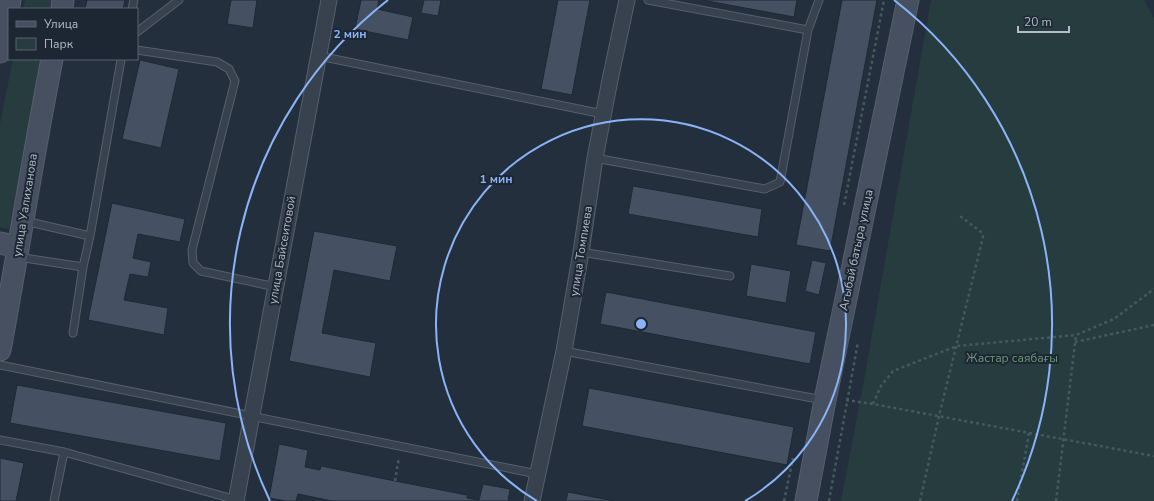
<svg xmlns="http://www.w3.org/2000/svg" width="1154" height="501" font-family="'Nunito Sans',sans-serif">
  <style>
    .green { fill: #263c3f }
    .building { fill: #455162; stroke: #1f2835 }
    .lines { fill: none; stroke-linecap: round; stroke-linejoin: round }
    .lane-casing { stroke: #565f6c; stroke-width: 9 }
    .street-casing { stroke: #565f6c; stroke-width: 17 }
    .secondary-casing { stroke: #565f6c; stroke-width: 23 }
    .path { stroke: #44595c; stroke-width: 2.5; stroke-dasharray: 3 3; stroke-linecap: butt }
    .lane { stroke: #38414e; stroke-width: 7 }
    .street { stroke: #38414e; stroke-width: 15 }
    .secondary { stroke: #465061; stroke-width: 21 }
    .ring { fill: none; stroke: #8ab4f8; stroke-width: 2 }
    .labels { text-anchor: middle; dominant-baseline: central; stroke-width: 4; stroke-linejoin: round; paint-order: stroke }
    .street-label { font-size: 12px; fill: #b4bcc9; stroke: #1d2633 }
    .park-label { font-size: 12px; fill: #6b9a76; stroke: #1d2633 }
    .centre { fill: #8ab4f8; stroke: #1d2633; stroke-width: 2 }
    .ring-label { font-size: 12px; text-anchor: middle; font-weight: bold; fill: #8ab4f8; stroke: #1d2633; stroke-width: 4; stroke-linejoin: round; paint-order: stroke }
  </style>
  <rect width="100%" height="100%" fill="#242f3e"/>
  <path class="green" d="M25,0H55L54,9H23Z
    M931,0H1144L1154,18V501H841L863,386Z
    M13,59H43L9,229L0,227V124Z"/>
  <path class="building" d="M87,0H125L123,9H85Z
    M231,0H257L253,28L227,24Z
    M361,0H379L377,9L413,17L408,40L355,29Z
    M424,0H441L438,16L421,13Z
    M558,0H590L572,95L541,89Z
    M702,0H797L794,17Z
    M842,0H877L830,251L796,245Z
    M140,60L179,69L161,148L122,139Z
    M633,186L762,209L758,237L628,214Z
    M112,203L185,219L180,242L138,234L133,258L151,262L148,277L130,274L124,300L168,308L164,335L88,320Z
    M314,231L397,246L390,281L334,270L322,333L376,343L370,377L289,361Z
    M812,260L826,263L819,295L805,291Z
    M751,264L791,271L786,303L746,296Z
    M606,292L816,332L810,364L600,324Z
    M17,385L226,423L220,461L10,423Z
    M589,388L794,427L787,465L582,426Z
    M279,444L308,450L305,467L320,470L321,466L395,481L467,495V498L479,500L483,484L510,489L508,501H332L298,494L296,501H286L269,498Z
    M0,458L24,463L16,501H0Z
    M568,492L614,501H566Z"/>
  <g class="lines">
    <g class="lane-casing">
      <path id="lane" d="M648,0L808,30
        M132,9L134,0
        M137,32L179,0
        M137,50L217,62L229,69L235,81L192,250L193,263L201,271L276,287
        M319,56L603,114
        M595,158L765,189L780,182L808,30L819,0
        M25,221L90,236
        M581,252L730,276
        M18,257L83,267
        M73,333L83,267L90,236L121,60
        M564,351L823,400
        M0,365L537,474
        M0,440L64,452
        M54,501L64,452L237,500"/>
    </g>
    <g class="street-casing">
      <path id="street" d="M236,501L329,0
        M532,501L564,351L581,252L595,158L610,80L627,0"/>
    </g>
    <g class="secondary-casing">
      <path id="secondary" d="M62,9L63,0
        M0,52L10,0
        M0,243L18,247
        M0,350C18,253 33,156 52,59
        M806,501L825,400L908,0"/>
    </g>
    <path class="path" d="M844,205L884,0
      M1075,342L1154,325
      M846,400L873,404L1154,456
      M873,404L881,386L893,371L957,346L1076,335L1114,319L1154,289
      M395,481L399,457
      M784,501L793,458
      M829,501L858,342
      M920,501L939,416L983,237L981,232L960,216
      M1017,501L1029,433
      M1056,501L1076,335"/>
    <use href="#lane" class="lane"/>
    <use href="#street" class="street"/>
    <use href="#secondary" class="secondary"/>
  </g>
  <g class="ring">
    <path d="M537 501A205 205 0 1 1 745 501"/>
    <path d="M270 501A411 411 0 0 1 388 0M894 0A411 411 0 0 1 1012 501"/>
  </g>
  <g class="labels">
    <g class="street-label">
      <text transform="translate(25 205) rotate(-81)">улица Уалиханова</text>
      <text transform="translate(282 250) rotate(-80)">улица Байсеитовой</text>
      <text transform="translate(856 250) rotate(-78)">Агыбай батыра улица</text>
      <text transform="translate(581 251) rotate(-81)">улица Томпиева</text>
    </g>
    <g class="park-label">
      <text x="1012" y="358">Жастар саябағы</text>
    </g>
  </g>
  <circle cx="641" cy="324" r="6" class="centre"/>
  <g class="ring-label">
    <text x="350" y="38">2 мин</text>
    <text x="496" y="183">1 мин</text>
  </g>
  <rect x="8" y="8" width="130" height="52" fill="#1d2633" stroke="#59626f"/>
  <rect x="16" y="21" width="20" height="6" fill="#465061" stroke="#59626f"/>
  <text x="44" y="28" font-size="12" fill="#b4bcc9">Улица</text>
  <rect x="16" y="38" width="20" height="12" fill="#263c3f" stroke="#59626f"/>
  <text x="44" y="48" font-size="12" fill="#b4bcc9">Парк</text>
  <path d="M1018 26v6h51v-6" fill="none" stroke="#b4bcc9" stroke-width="2"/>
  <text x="1024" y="26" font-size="12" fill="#b4bcc9" stroke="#1d2633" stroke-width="3" paint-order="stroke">20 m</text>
</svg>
